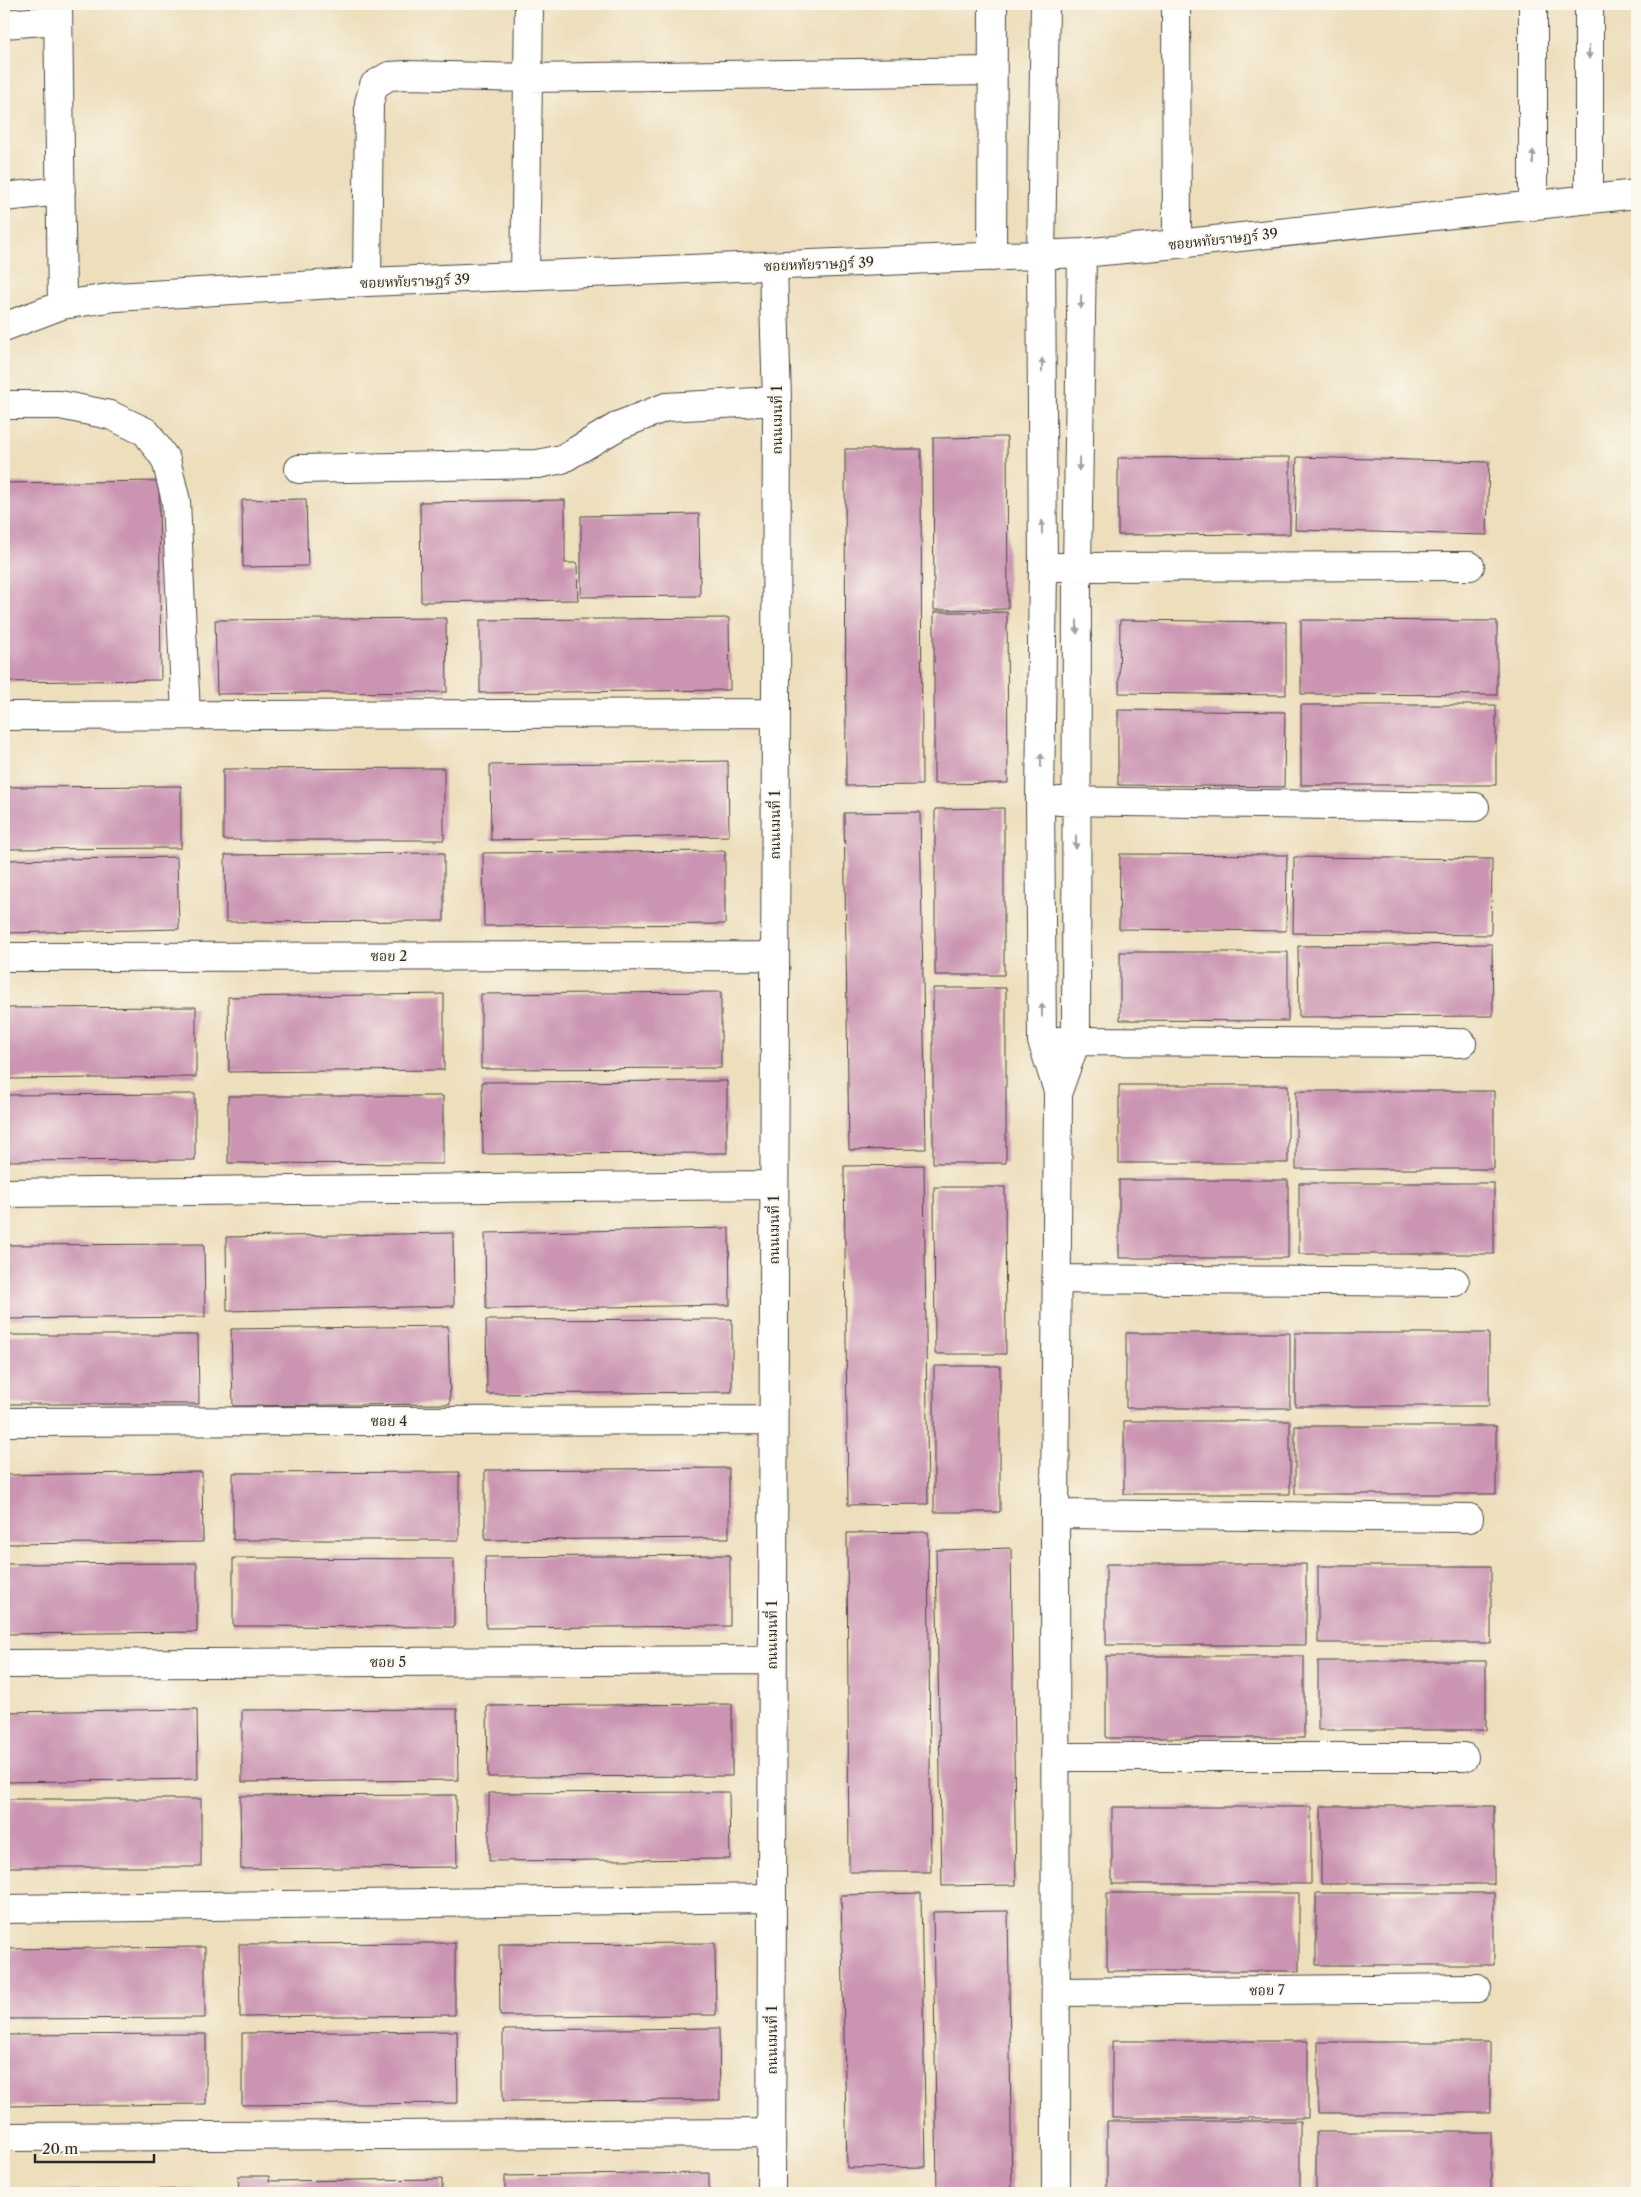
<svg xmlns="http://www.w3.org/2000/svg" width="1641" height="2197" font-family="'Libre Caslon Text','Noto Serif Thai',serif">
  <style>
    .building { fill: #cb94b2 }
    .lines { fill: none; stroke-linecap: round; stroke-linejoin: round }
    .minor-casing { stroke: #484641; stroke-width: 30 }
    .minor { stroke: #fff; stroke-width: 28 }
    .oneway { fill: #a0a0a0 }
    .labels { text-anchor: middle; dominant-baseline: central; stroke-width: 4; stroke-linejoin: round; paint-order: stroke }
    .street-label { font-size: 14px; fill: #2b2b2b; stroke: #fbf7ec }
  </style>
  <rect width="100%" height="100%" fill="#fbf7ec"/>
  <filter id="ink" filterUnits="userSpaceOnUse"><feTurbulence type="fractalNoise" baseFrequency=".02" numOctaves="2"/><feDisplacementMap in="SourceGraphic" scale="10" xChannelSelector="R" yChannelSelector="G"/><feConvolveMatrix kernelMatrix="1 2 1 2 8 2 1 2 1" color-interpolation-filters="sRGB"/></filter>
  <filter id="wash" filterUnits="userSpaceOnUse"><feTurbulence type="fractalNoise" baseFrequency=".0096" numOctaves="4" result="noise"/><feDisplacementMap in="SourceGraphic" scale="20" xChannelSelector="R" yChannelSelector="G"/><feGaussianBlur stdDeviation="1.12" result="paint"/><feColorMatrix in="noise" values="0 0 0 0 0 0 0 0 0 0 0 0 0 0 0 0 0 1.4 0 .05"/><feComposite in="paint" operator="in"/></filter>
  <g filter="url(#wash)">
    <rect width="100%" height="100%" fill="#eddebc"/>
    <g id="blocks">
      <path class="building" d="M1007,437L1008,609L934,610L933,438Z
        M845,449H921L922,785L846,786Z
        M1290,457V534L1118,535V458Z
        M1297,457L1489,462L1487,535L1295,530Z
        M159,481L161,680L4,682V483Z
        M306,499L308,566L243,567L242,500Z
        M565,500V563H577L578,600L421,602L420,502Z
        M699,514L700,596L581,597V516Z
        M934,612H1007L1008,783L934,784Z
        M446,618L447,692L217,694L215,620Z
        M729,618L730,690L480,693V620Z
        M1120,620L1286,622V695L1119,693Z
        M1301,620L1497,621V695L1301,694Z
        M1301,705H1496V785H1301Z
        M1118,710L1285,712L1284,787L1118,785Z
        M728,761L729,836L491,840L490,765Z
        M444,768V840H223V769Z
        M181,786V848L4,849V787Z
        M1004,808V975H935V809Z
        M920,812L926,1149L849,1150L844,813Z
        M725,851V924L484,926L483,853Z
        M444,853V921L226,922L225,855Z
        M1120,854L1287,855L1286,931L1119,929Z
        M177,857L179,929L4,933V860Z
        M1294,857L1492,859L1491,935L1293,933Z
        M1492,944L1493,1016L1299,1017L1298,946Z
        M1120,952H1288V1021L1120,1020Z
        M933,988H1006V1163H933Z
        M721,992V1068L481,1069V994Z
        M444,994V1070L229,1072L228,997Z
        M196,1007V1077L4,1079V1008Z
        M727,1081V1153L483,1154L482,1082Z
        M1119,1085H1288V1163H1119Z
        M1296,1091H1494V1169H1296Z
        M195,1094V1160L4,1161V1095Z
        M228,1096H443V1164L228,1163Z
        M924,1165L928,1504L848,1505L844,1166Z
        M1119,1180H1288V1258H1119Z
        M1299,1183H1494V1254H1299Z
        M934,1187H1005L1006,1354H935Z
        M729,1228L730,1305L486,1309L485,1233Z
        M453,1233L454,1306L227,1311L226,1237Z
        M204,1244L205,1317L4,1319V1245Z
        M732,1319V1392L487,1394L486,1320Z
        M448,1326L450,1404L233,1406L231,1329Z
        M1126,1333H1290V1408H1126Z
        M1295,1333H1489V1406H1295Z
        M4,1335H198L199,1404H4Z
        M934,1366H1000V1512H934Z
        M1124,1421H1290V1494H1124Z
        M1295,1426H1496V1494H1295Z
        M729,1468V1538L485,1540V1470Z
        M202,1472L203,1542L4,1544V1475Z
        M459,1472V1540H233V1473Z
        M928,1532L931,1872H849L847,1533Z
        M1011,1548L1016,1885L942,1886L936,1550Z
        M730,1555V1626L486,1628L485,1557Z
        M233,1558L454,1559V1627L233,1626Z
        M197,1563V1632L4,1634V1564Z
        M1106,1564H1306V1645H1106Z
        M1318,1566H1491V1643H1318Z
        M1106,1656H1304V1738H1106Z
        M1318,1661H1486V1730H1318Z
        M732,1704V1776L488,1777L487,1706Z
        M197,1709L198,1779L4,1782V1712Z
        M457,1709L458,1780L242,1782V1710Z
        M729,1792L730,1859L489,1861V1793Z
        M456,1795L457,1867L241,1869L240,1796Z
        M4,1799H201V1867H4Z
        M1321,1806H1494V1884H1321Z
        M1112,1807H1311V1884H1112Z
        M921,1893L926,2167L847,2168L841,1895Z
        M1107,1893H1299V1971H1107Z
        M1316,1893H1494V1965H1316Z
        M1008,1911L1012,2193H937L933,1912Z
        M455,1943V2015L240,2017L239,1944Z
        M715,1943L716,2015L500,2016L499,1944Z
        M205,1947V2018L4,2019V1949Z
        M719,2028L720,2100L503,2101V2030Z
        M457,2031L458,2103L242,2105V2033Z
        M206,2034V2104L4,2106V2035Z
        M1112,2041H1308V2118H1112Z
        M1318,2042H1490V2113H1318Z
        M1107,2121H1300V2193H1107Z
        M1316,2132H1491V2193H1316Z
        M709,2173V2193H505V2176Z
        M238,2176H269V2181L442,2179V2193H239Z
        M213,2189L214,2193H4V2191Z"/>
    </g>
  </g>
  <g filter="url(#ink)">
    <use href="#blocks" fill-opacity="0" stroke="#484641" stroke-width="1"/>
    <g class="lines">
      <g class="minor-casing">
        <path id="minor" d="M58,4L62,305
          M1045,4L1041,255L1043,567L1040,800L1042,1041L1058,1091L1055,1514L1056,2193
          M1176,4L1177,244
          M4,24L57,20
          M4,197L61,191
          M1589,199V4
          M1533,206V4
          M992,257L993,4
          M525,276L528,78L991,71
          M367,282L369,103L374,85L389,76L407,75L528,78L529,4
          M4,327L62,305L116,297L367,282L1082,253L1177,244L1637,194
          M4,405H60L110,415L146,432L166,460L176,501L186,715
          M299,469L538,464L562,459L620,425L666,407L777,401
          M1059,567L1470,566
          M4,716L776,713
          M1059,801L1475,807
          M4,957L775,956
          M1059,1041L1462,1043
          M1058,1091L1076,1041L1077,567L1082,253
          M4,1193L774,1185
          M1056,1279L1455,1282
          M4,1422L773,1420
          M1055,1514L1469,1518
          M4,1664L771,1660
          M1057,1757H1464
          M4,1909L772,1898
          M1057,1992L1477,1988
          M4,2137L771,2133
          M771,2193L777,401L773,266"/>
      </g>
      <use href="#minor" class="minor"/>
    </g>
    <defs><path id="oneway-solid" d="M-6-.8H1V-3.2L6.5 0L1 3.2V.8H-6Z" transform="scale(1.25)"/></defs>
    <g class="oneway">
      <use href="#oneway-solid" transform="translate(1589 52) rotate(90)"/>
      <use href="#oneway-solid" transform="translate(1533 157) rotate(-90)"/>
      <use href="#oneway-solid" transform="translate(1081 302) rotate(91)"/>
      <use href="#oneway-solid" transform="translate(1042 365) rotate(-90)"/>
      <use href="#oneway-solid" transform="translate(1079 464) rotate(91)"/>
      <use href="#oneway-solid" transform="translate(1042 527) rotate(-90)"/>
      <use href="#oneway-solid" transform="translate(1077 627) rotate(90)"/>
      <use href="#oneway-solid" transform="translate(1041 760) rotate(-89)"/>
      <use href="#oneway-solid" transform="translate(1076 842) rotate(90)"/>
      <use href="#oneway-solid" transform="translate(1042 1010) rotate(-90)"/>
    </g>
  </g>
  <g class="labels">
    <g class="street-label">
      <text transform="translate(1223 239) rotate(-6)">ซอยหทัยราษฎร์ 39</text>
      <text transform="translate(819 264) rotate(-2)">ซอยหทัยราษฎร์ 39</text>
      <text transform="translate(415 281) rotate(-2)">ซอยหทัยราษฎร์ 39</text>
      <text transform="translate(777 420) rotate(-90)">ถนนเมนที่ 1</text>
      <text transform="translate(775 825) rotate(-90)">ถนนเมนที่ 1</text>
      <text x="389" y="956">ซอย 2</text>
      <text transform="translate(774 1230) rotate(-90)">ถนนเมนที่ 1</text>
      <text x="389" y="1421">ซอย 4</text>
      <text transform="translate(772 1635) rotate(-90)">ถนนเมนที่ 1</text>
      <text x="388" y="1662">ซอย 5</text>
      <text transform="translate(1267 1990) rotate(-1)">ซอย 7</text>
      <text transform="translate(772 2040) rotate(-90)">ถนนเมนที่ 1</text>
    </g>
  </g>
  <rect width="1641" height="2197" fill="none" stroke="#fbf7ec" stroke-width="20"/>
  <path d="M35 2154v8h119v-8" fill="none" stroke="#2b2b2b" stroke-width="2.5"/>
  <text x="42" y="2154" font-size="15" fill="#2b2b2b" stroke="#fbf7ec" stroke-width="4" paint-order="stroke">20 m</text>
</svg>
